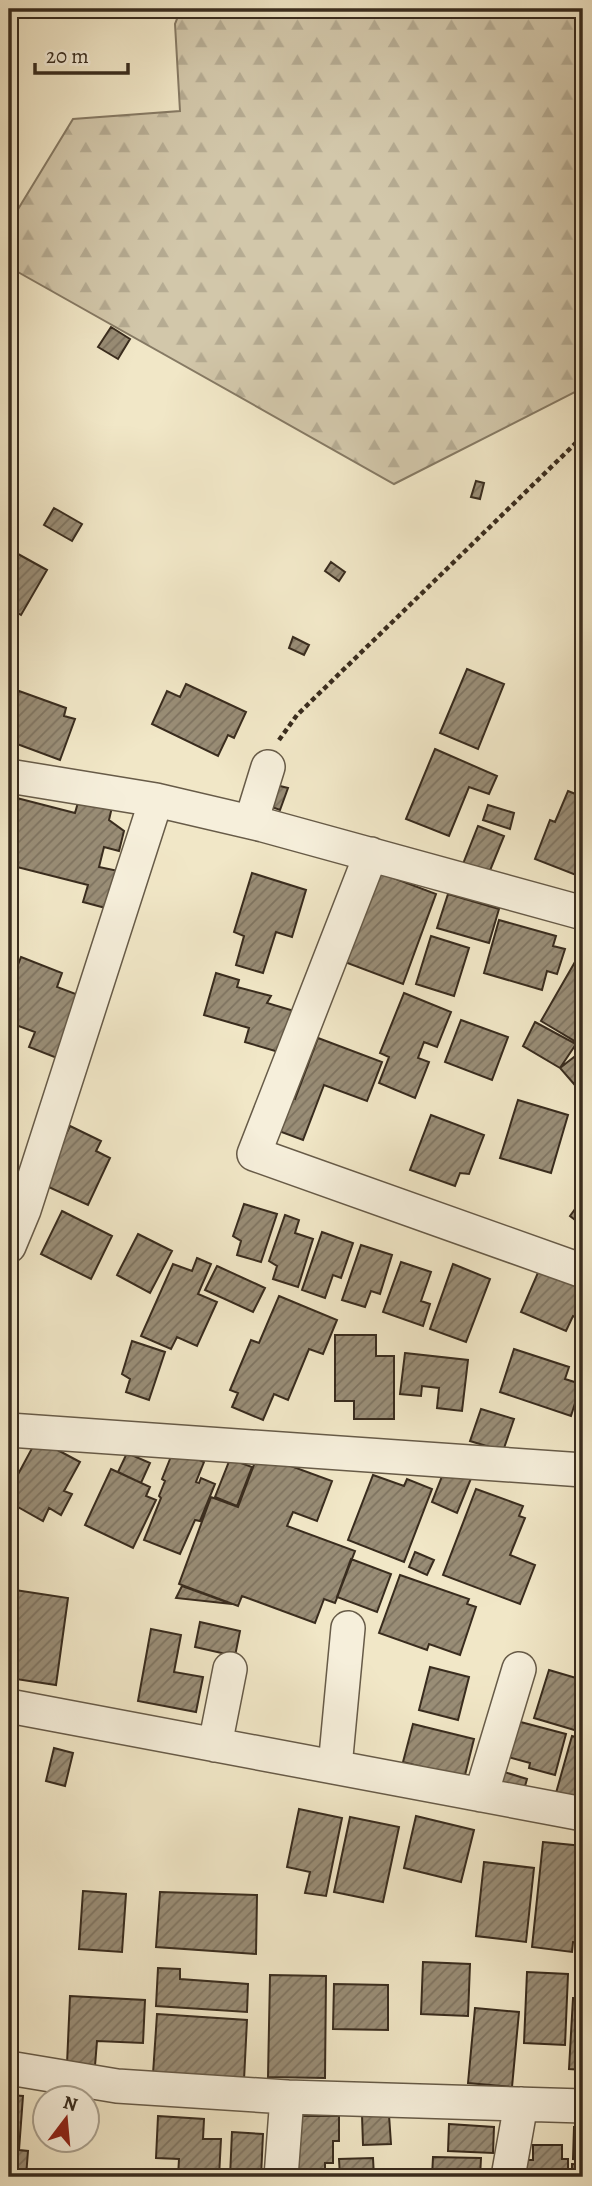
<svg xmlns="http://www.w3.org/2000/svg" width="592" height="2186" font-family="Alegreya,serif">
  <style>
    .forest { fill: url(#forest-firs); stroke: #867a64; stroke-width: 2 }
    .building { fill: url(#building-hatch); stroke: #392c1e; stroke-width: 2 }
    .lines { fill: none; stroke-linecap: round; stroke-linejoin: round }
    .minor-casing { stroke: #675b48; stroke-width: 36 }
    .path { stroke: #392c1e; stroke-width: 4.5; stroke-dasharray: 5 3.5; stroke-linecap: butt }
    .minor { stroke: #f6efdb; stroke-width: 33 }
  </style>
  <defs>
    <pattern id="forest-firs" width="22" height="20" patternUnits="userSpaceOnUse" patternTransform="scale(1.75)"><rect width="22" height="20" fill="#d2c7aa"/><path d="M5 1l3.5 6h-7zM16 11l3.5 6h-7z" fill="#b5ab92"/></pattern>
    <pattern id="building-hatch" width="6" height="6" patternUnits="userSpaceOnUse" patternTransform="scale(1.75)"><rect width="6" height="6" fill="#998d76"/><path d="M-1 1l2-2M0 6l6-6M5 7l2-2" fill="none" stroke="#7e7360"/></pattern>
  </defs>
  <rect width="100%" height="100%" fill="#f1e7c7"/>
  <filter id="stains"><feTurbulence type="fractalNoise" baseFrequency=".00286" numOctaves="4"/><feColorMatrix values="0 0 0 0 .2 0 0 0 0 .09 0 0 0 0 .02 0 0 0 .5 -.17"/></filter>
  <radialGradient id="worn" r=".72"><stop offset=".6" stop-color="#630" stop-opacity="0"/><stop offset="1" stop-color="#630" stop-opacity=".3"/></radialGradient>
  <path class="forest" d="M181,9H583V388L394,484L9,267V224L73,119L180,111L175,24Z"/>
  <path class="building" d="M111,327L130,339L118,359L98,347Z
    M476,481L484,483L480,499L471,497Z
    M54,508L82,524L72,541L44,525Z
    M9,549L47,570L21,615L9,608Z
    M331,562L345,572L339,581L325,571Z
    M293,637L309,645L304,655L289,648Z
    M467,669L504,684L478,749L440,733Z
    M186,684L246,712L234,738L228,735L218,756L152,724L167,691L180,697Z
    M19,691L66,708L64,716L75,719L60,760L9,741V696L16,699Z
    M435,749L497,776L489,794L469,787L449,836L406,819Z
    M276,785L288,788L280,810L269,806Z
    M568,791L583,797V856L576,875L535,859L550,820L555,822Z
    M9,796L75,813L79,799L112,807L109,820L124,831L119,851L104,847L99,867L123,872L113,910L83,902L88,885L9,865Z
    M488,805L514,813L510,829L483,820Z
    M478,826L504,836L489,873L463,864Z
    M375,871L436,894L403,984L342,961Z
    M252,873L306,890L292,937L276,932L263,973L236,965L244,936L234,932Z
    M448,894L499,909L489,943L437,928Z
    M499,920L556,936L553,946L565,949L557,974L547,971L542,990L484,973Z
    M431,936L469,948L454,996L416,984Z
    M583,948V1034L578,1043L541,1021Z
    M21,957L62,973L57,987L81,996L57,1058L29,1047L35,1032L16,1025L9,1042V988Z
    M216,973L239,980L237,987L271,996L267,1003L294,1011L282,1053L245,1042L249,1028L204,1015Z
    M404,993L451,1012L437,1047L424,1042L418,1058L429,1062L415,1098L379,1083L389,1057L380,1053Z
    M461,1020L508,1037L492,1080L445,1062Z
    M535,1022L576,1044L560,1068L523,1046Z
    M318,1038L382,1062L367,1101L324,1085L303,1140L276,1130L289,1097L295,1099Z
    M583,1050V1076L574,1084L560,1068Z
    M518,1100L568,1115L551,1173L500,1158Z
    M431,1115L484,1135L469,1174L460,1173L455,1186L410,1170Z
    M70,1126L101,1141L96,1151L110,1158L88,1205L42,1184Z
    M583,1198V1226L570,1216Z
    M244,1204L277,1214L261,1262L237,1255L241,1241L233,1236Z
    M62,1211L112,1236L91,1279L41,1254Z
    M285,1215L299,1220L295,1233L313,1239L298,1287L273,1279L277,1266L269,1261Z
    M322,1232L353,1243L341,1278L333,1275L325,1298L302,1290Z
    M138,1234L172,1251L150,1293L117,1275Z
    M361,1245L392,1255L380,1294L371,1291L365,1307L342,1300Z
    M197,1258L211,1264L198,1294L217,1302L197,1346L177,1337L171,1349L141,1336L173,1264L192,1271Z
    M401,1262L431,1272L421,1301L430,1304L423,1326L383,1312Z
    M453,1264L490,1279L466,1342L430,1329Z
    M217,1266L265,1288L253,1312L205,1290Z
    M540,1268L583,1286V1321L573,1316L566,1331L521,1312Z
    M279,1296L337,1320L323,1354L309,1349L288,1400L274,1394L263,1420L232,1407L238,1393L230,1390L251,1340L259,1343Z
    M335,1335H376V1356H394V1419H354V1401H335Z
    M132,1341L165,1352L149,1400L126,1392L130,1379L122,1374Z
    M514,1349L569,1367L565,1379L581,1384L571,1416L500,1392Z
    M405,1353L468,1360L462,1411L437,1408L439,1388L422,1386L421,1396L400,1394Z
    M481,1409L514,1419L503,1451L470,1441Z
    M37,1439L80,1462L64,1491L72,1494L61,1515L49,1508L43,1521L9,1502V1491Z
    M174,1449L204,1462L196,1482L199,1483L201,1478L215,1484L200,1521L195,1520L180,1554L144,1540L161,1498L159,1496L165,1481L162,1479Z
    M127,1453L150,1463L141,1483L118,1472Z
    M258,1454L332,1481L317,1521L293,1512L287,1526L355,1551L335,1603L324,1599L315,1623L242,1596L238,1606L179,1584L211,1497L238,1507Z
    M230,1459L252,1467L237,1506L215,1497Z
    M446,1466L472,1476L457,1513L432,1502Z
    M111,1469L150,1487L146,1496L156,1500L133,1548L85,1525Z
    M373,1475L404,1486L407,1479L432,1489L404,1562L348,1540Z
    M476,1489L523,1506L519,1516L525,1518L510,1555L535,1565L520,1604L443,1575Z
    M415,1552L434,1560L427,1575L409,1567Z
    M351,1559L391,1574L377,1612L337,1597Z
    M400,1575L469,1599L467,1604L476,1607L460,1655L429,1644L427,1650L379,1633Z
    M182,1586L232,1604L176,1598Z
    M15,1590L68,1598L56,1685L9,1678V1619H11Z
    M200,1622L240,1631L235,1656L195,1647Z
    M151,1629L181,1635L174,1672L203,1677L196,1712L138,1701Z
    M430,1667L469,1677L458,1720L419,1710Z
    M549,1670L583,1680V1723L581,1732L534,1718Z
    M513,1720L566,1734L555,1775L529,1768L530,1763L504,1756Z
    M413,1724L474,1739L463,1783L441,1772L403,1762Z
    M572,1736L583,1739V1794L581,1793L579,1800L556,1793Z
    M54,1748L73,1753L65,1786L46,1781Z
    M501,1771L527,1779L522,1797L495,1790Z
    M299,1809L342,1818L326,1896L305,1893L310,1872L287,1867Z
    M416,1816L474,1830L461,1882L404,1868Z
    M350,1817L399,1827L383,1902L334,1892Z
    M543,1842L583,1846V1943L573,1942L572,1952L532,1947Z
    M484,1862L534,1868L526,1942L476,1936Z
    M83,1891L126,1894L122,1952L79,1949Z
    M160,1892L257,1895L256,1954L156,1947Z
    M423,1962L470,1964L468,2016L421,2014Z
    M158,1968L180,1969V1979L248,1984L247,2012L156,2006Z
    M527,1972L568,1974L565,2045L524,2043Z
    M270,1975L326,1976L325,2078L268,2077Z
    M334,1984L388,1985V2030L333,2029Z
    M70,1996L145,2000L143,2043L97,2041L95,2066L67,2064Z
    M573,1998L583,1999V2070L569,2069Z
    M475,2008L519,2012L512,2087L468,2083Z
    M157,2014L247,2020L244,2080L153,2074Z
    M9,2095L23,2096L19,2150L28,2151L26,2177H9Z
    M362,2115H389L391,2144L363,2145Z
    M158,2116L204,2119L203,2139H221L219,2177H178L179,2159L156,2158Z
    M295,2116H339V2141H333V2163H325V2177H289Z
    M449,2124L494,2127L493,2153L448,2151Z
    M574,2127H583V2160L573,2159Z
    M232,2132L263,2134L261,2177H230Z
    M533,2145H562V2159H568V2177H527L526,2160H533Z
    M433,2157L481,2158L480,2177H432Z
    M373,2158L374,2177H340L339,2159Z
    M572,2164L583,2165V2177H572Z"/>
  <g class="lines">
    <g class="minor-casing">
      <path id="minor" d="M9,776L156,800L263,825L583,913
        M251,822L268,767
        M371,854L254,1154L583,1271
        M9,1246L24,1210L156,800
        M9,1430L583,1470
        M9,1706L583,1814
        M215,1745L230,1669
        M335,1767L348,1628
        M481,1795L519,1669
        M9,2068L117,2086L287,2097L583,2106
        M281,2177L287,2097
        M508,2177L521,2104"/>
    </g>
    <path class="path" d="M279,740L297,715L583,436"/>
    <use href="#minor" class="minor"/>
  </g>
  <rect width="592" height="2186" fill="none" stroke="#f1e7c7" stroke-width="35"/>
  <rect x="10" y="10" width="571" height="2165" fill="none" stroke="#392c1e" stroke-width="3.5"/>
  <rect x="18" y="18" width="557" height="2151" fill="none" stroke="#392c1e" stroke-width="2"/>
  <g transform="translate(66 2119) rotate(16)"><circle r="33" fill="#f6efdb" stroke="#aaa18f" stroke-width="2"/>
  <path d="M0-5L12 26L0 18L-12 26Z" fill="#8f2418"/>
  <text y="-10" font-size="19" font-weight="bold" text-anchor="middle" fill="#392c1e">N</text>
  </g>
  <path d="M35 63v10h93v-10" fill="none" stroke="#392c1e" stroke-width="3.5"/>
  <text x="46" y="63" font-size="21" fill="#392c1e" stroke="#f6efdb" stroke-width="5" paint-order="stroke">20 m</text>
  <rect width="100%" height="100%" filter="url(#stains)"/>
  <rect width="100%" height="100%" fill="url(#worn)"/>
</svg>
